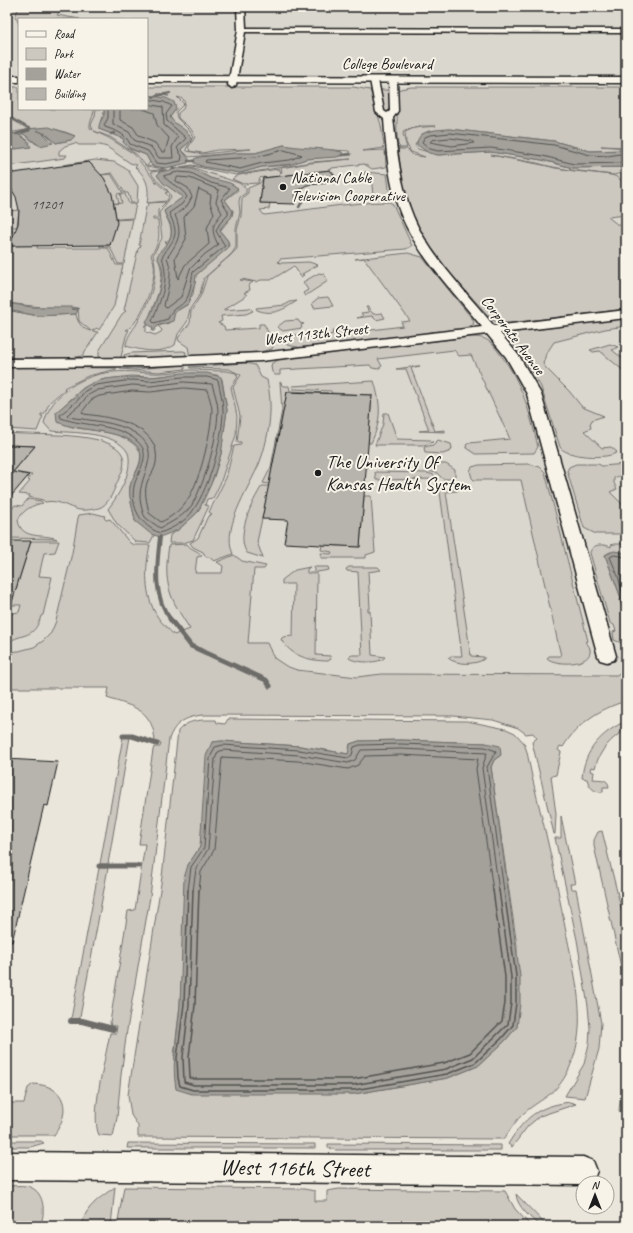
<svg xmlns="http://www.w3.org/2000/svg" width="633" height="1233" font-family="Caveat,sans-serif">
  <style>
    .built { fill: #dad7ce }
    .green { fill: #ccc8c0; stroke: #74726e; fill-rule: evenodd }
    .water { fill: #a3a19a; stroke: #6d6c68 }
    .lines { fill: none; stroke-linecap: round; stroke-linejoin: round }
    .shore-far1 { stroke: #52514e; stroke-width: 1 }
    .shore { stroke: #52514e; stroke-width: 1.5 }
    .stream-far4 { stroke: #6d6c68; stroke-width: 2 }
    .stream-far3 { stroke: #6d6c68; stroke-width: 2.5 }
    .stream-far2 { stroke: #6d6c68; stroke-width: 4 }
    .stream-far1 { stroke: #6d6c68; stroke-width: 5 }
    .stream { stroke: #6d6c68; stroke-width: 6 }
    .building { fill: #b6b4ac; stroke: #1c1c1c }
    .minor-casing { stroke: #1c1c1c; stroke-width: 3 }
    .major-casing { stroke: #1c1c1c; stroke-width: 3 }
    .minor { fill: #f7f3e8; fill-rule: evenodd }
    .major { fill: #f7f3e8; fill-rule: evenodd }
    .poi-dot { fill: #1c1c1c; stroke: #f7f3e8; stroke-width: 1.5 }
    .labels { text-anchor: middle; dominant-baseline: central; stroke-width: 4; stroke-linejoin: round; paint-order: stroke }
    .far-number-label { font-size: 14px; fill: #424240 }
    .far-street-label { font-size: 16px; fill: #1c1c1c; stroke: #f7f3e8 }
    .far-poi-label { font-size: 16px; fill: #1c1c1c; stroke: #f7f3e8; text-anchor: start }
    .poi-label { font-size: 19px; fill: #1c1c1c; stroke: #f7f3e8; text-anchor: start }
    .near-street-label { font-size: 23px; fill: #1c1c1c; stroke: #f7f3e8 }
  </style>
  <rect width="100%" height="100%" fill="#eae6dc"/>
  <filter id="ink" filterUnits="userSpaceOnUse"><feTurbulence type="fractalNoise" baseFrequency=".025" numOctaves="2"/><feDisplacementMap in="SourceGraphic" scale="8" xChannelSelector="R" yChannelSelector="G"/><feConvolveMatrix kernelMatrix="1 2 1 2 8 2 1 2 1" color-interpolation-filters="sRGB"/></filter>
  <g filter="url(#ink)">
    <path class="built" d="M7,7H626V76L147,75V19H19V74H7Z
      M7,85H19V109H147V85L626,86V680L7,676Z"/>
    <path class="green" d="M19,7H77L60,11L57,15L80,19H19V24L15,16Z
      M7,87H19V109H94C94,116 89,122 90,128L93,130L91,125L95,116L96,109H104V117L101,119L99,129L124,139L123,142L130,149L146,155L150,162L147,166L165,169L150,171L136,154L110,137L94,131L109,138L134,154L156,182L168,192L165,193L169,196L167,201L147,203C150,188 147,177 135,167L137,165L130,163L107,147L100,145H79L75,143L65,146L59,151V155H67L65,158L8,166L14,173L7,174V150L29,147L30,142L19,134H24L36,144L51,142L48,138L36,130L46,134L56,143L71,140L75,136C45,123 37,129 7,133Z
      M147,87H353L370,90L381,125L384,145L382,147L384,148L362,151L385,150L386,167L372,169L364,164L332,168L331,170L263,178L260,203H270L269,209L260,210L264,215C304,211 348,202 389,202L393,204L412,246L406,249L280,259L278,262L281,263L309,262L318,265L302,274L304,275L301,277L294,266L271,280H261L256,282L242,279L240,280L253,282L249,285L250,290L244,293L247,295L223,310L250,308L253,311L246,314L221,316L222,321L218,323L224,326L225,330L259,328V324H264L274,344L272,349L259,352L190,357L188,347L179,341L178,338L190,323L191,311L201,295L207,276L237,249V230L241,216L242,198L248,193V188L260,183L264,177L260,178L258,183L243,184L232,179L239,175L278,169L281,171L280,173L282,172L281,168L310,163L351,159L312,162L236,175L192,166L180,167L192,165L240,173L262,167L287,165L306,159L352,155L349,151L298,148L284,145L255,153H235L189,157L181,149L186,145L190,137C185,129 175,126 170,117L176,109C175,98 163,98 154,97L161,95L169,96L163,95L171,93L157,94L160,95L154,96L147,95ZM177,97L183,99L185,103L183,109L178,113V118L191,129L195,137L188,148L190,150L189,151L202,153L217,150L251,149L202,154L187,151L186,149L193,137L190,131L177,118L176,112L184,104Z
      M411,87H626V147L601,146L626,148V150L590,151L554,141L449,129L429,131L422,134L415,145L418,149L438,155L491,152L542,160L573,168L626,167V172L614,175L574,171L491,155L537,163L555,168L612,175L619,178L626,186V215L608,217L618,225L626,224V309L510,323H498L491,319C461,284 423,249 408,204C402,187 401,168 398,149H407L413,155L425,157L411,152L406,143L405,132L414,128L436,126H421L404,131L403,134L407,148H398L400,147L398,145C395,126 399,111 397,92L400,89Z
      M379,90H389L390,103L388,113L385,112Z
      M95,160L114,162L128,170L138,186L137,203H131L128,193H125L112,173L100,175L89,162L63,165Z
      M191,167L239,183L246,188V193L240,197L239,202L240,213L236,228V247L231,255L204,278L200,294L190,309L187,322L178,334L175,345C160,354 143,351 126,346C126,338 132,331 136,325C148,304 160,279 153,255L162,238L159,213L171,197C168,186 155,183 151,172L167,170L159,171L158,177L183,197L164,211C167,221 175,229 169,240L165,242L168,243C150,256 164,262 161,278C160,287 158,294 155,302C152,310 148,317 148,325L144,326H146V332L155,335L161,332L162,330L158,326L169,323L175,312L187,305L193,294L196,275L229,246L228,241L220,231L232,216L233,211L225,200L238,190L235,186L210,178L192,168H182Z
      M365,172L387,174L390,196L386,198L364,197L373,196L371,175L362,174Z
      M111,174L123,193L117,194L119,203L101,204L112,194L101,175Z
      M120,194H125L129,204H136L133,218L76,222L116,218L114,205L91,206L122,203Z
      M166,202L158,210V218H153V220H158C159,237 161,240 151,255C152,258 154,261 154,264C157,279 140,325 126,330H129L126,336L121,357L119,358H101L99,356V351L122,314L126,311L124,310L138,249L141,246L139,245L146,207L148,205L147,203Z
      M19,210L17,227H8L10,211Z
      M133,219L124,264H118L110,247H100V245H110L114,220Z
      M7,231H16L8,246L38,245L37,248H108L116,265H123L114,306L99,330L97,328L92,331L98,332L82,356L71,358H7V310L38,316L76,314C77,322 83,330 91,331L79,321L78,308L41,307L7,303Z
      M408,253L422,257L474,321L473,325L462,329L302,348L287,345L283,338L285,336L303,334L307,338L333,334L332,331L337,330L340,334L403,326L401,322L410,321L364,258L355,259Z
      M319,273L324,274L328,281L305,296L303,293L308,290L303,282Z
      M328,297L333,306L314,308L312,303L318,298Z
      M297,301C283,310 273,316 257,310L256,308L285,305L290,302Z
      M366,307H368L373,314L382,313L385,318L376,320L372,316L357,318L363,316L361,313L369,312Z
      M626,318V326L605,329L554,342L546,354L543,364L546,368L569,391L582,407L604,416L592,420L590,424L591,428L584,431L602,448L611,447L617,452C610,460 565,457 560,447L541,387L531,370L507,336L517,332Z
      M298,320L300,323L304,324L301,325L302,328L283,331L277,327L285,321Z
      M469,337C475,337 482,337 487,340C493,343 496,349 500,354C522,382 530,413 538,447L534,453L476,454L467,448L466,445L469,443L510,439L471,355L459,356L454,350L378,359L382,366L378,369L372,368L370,365L280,370V375H275L272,372L271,366L272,363L280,359Z
      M610,344L618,347L612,350L626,361V373L600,351L593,352L590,350Z
      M183,351L186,352L185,357L142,358L134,356L133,358L124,357V355L131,353Z
      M245,363L255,365L261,377L267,380C273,405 270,431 262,456C254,482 220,525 233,554L214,561L209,557H206L203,552L193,547L190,543L198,538L208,516L212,514L209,512L226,478L234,446L241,445V442H237L240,416L233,387L241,375L229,369L190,368L189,367Z
      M185,365V369L159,372L120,369L122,368L134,369Z
      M417,366H420L411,368L435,431L445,430V432L419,431L429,430L406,369H396Z
      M15,367L116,368L117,369L88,376L64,388L65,389L50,402L44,414H41V416H43L37,431L7,429V369Z
      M189,370L227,371L236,373L238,377L231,387L237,416L236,435L220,484L213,498L207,499L205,505L209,506L193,540L183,543H169L170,535L178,530L198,512L214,477L221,454L227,410L222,379L217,375L194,373L149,377L131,376L100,380L83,388L59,410V422C65,424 70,427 77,428C100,432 125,431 140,451C143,465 133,474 130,486C128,496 134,511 135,521L154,535L150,543L136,542L117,524L108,509C116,499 125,484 128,471C129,465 130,459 128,453C117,431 71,433 51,431L44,423C51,393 84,374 113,372C130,370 146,374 162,373C171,373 180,371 189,370Z
      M374,381C381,404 382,420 371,443H368L372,395L331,393V391L293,389L292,386Z
      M280,382L282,383L281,384L283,386H289L290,391L328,393L287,392L277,443L280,457H274L269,484L263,483L271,467L282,410Z
      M384,413H388L397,439L431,440L433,442L424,445H375L383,424Z
      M7,433C31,436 114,430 123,456C126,466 120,476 116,485C113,493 108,505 99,508C94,509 85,511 80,510C68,508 59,499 45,502L43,500L29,497L30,495L19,494L30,481L28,480L32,475L13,472L35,446L7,445Z
      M438,440L451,444L452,448L451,451L443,454L425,453L424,447L433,445Z
      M430,464H446L455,470V476L449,479H443L437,473L427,471L426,465Z
      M529,464L540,467L545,472L587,637L588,641L585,642C587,644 589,645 590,649C593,666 555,666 547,658L549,656H561L521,480H474L472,478L470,471L472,467L479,465Z
      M576,464H598L602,466L626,464V473L614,478V483L617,489L610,492L626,508V534H596L584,528L567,471L569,467Z
      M375,472L427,473L434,475L437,479L376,480Z
      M262,486H269L257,542L263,558L247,553C235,536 252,501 262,486Z
      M432,488L459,489L457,491L446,492L471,656L484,657V659C476,665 456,665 448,658L451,656H462L440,492L430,491L429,489Z
      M364,496H371L375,552L366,555V558H321V553L331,554L332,552L321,550L322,545L360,547Z
      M28,499L41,501L43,503C32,505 23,510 18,520C21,541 44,533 57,539L7,538V510H11L15,505L22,506Z
      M93,513L105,516L104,518L106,520L110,519L130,543L134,545H150C145,568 144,595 157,616C161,623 169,629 174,635L190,629C169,597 163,584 169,545L187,544C191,550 198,550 202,556L197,557L195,573H222L223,566L217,562L234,555L242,561L266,566L264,569H254L248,643H267L274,658L286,666L297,670L357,677L382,674L616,675L626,673V701C599,709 578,723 563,747L560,746L558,750L561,752L556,775L551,776L556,814L555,834H554L532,742L537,738L533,733L526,734L518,728L493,720L453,716L203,715C186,717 175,722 169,739L150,897L127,1030L121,1075L117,1118L113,1136L99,1135C90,1116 105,1060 109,1038L110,1033H116L117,1026H111L110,1022L128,911L135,910L145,844H139L153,750L154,747H160L161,743L155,742C153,709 134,707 107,698L109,688H7V652L19,651L34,647L43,641L51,633L56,621L72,553L78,518L79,515Z
      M31,541H59L55,552L44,553L39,576L52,577L43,615L41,616C34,640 23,632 7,643V614L19,612L21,605H11Z
      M614,544H626V553L610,552L605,555L621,598L620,601L626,616V645L614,640L613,632L616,631L614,625L610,623L590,553C592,543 604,544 611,547V545Z
      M310,567L307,569V573H315V569L312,567H328L329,570L317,572L316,655L330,656L331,659L328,661C310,661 290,656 281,639L283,637L293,636L294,584H282V580L295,570Z
      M349,567H378L381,570L368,572L370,608H368V611H370L372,655L385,657C381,664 355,663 349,658L351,655H362L358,572L347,571L346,569Z
      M228,719L467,721L506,729L515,733L524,743L527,752C533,786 543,819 550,852C556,877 560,902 565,927C574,973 590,1024 569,1069C556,1096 544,1096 524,1113C516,1120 510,1130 504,1139L138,1137V1126L131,1115L128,1095L162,877L178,731C188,719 201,720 216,720L217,723L225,724ZM401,740L486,743L501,755L494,760L491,767L517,946V1027L504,1042L478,1066L448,1078L354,1094L296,1093L174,1056L180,1005L188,865L200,847L212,742L222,741L300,746L349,754L350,744L359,741Z
      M626,721V729C611,739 600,749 595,768L591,767L590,771L594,772L593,779C601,780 608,778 609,787H603V792C594,793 589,787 587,779L582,778C584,750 602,732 626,721Z
      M123,737H130L108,864H100Z
      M561,816L575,884H570L571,889H576L601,1023L599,1049L585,1098L565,1096L584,1064L589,1044L590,1028L588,1006L577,940L555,838H561Z
      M602,831L626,928V989L594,846V840L598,832Z
      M99,868H108L80,1017L79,1019H71Z
      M33,1084C66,1085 72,1111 54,1135H7V1103H24L28,1088Z
      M626,1085V1116L619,1111L620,1100Z
      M570,1102L576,1104L540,1116L528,1126L512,1147L508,1144C525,1117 538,1106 570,1102Z
      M7,1141H41L44,1143L30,1147H7Z
      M128,1143L315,1144V1148H127Z
      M328,1144L501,1145V1150H336L328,1148Z
      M7,1186C13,1186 20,1185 26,1186C45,1189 46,1213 40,1226H7Z
      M115,1187L111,1226H82C84,1207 101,1197 115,1187Z
      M124,1187L304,1189L315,1191V1201H327V1191L339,1189L505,1191L515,1209L531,1226H117Z
      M516,1194L547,1226H540C531,1218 517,1207 516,1194Z"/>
    <path class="water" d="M147,95L166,98L174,102L176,109L170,117C175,126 187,128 191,138V141L181,149L189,159L188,163L166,168L152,166L146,155L129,148L123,142L124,139L99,129C98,120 106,118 104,109H147Z
      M49,127L75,136L71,140L56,143L46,134L36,130L43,133L53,143L40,146L22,133L30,131L27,129Z
      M449,129L554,141L590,151L626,150V167L573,168L542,160L491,152L438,155L429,153L417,145C417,129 438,130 449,129Z
      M7,133C17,132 27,138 31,147L7,150Z
      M284,145C303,149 323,147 342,152L343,154L337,157L306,159L292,164L262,167L240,173L204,167L194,163V159L199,157L235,153H255Z
      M178,168L193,169L210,178L230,183L238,188L225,200L233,211L231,218L223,225L220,231L228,241V248L196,275L195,284L188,304L175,312L173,321L157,326L154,331H152L153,328L148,325L146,321C153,315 165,278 162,268C161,263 158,261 157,256C164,248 174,239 171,226C169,220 166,217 164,211L183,197L163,183L157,175L160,172Z
      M7,303L32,307H72L79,309H71L78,310L76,314L39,316L7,310Z
      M183,373H207L221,377L227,410L221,454L211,484L198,512L178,530L160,537L151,534L135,521C134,511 128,497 130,487C132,477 140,469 141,459C144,429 81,432 63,424L57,422L56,412L73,398H76V395C94,374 123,378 149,377C160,377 172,374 183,373Z
      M614,551L626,553V616L620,600L621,598L605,555Z
      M401,740L486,743L500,746L501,755L494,760L491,767L520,976V1004L517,1027L504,1042L478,1066L448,1078L354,1094H192L176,1089C171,1061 178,1033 180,1004C182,962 182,920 184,878L188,865L200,847L206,756L212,742L222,741L300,746L348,754L350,744L359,741Z"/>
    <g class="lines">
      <path class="shore-far1" d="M108,109V118L104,125L105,127C116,131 125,133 130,144L148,151L156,163L166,164L181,161L182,156L177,148L186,138L167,121L166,114L172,106L164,102L147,99
        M113,109V124L129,132L134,140L151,147L159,158H173L172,147L178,137L164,125L163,107L147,104
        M120,109V120L133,127L139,136L155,143L162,152H165L169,138L157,125L154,113L143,109
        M450,138L472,141L474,143L452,146L430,142L432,140Z
        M284,150L302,155L290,160L262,163L240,169L205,162L206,160L256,157Z
        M626,153L608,156L590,155L554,145L450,133L430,135L425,137L422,142L430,149L438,151L491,148L543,156L574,164L626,163
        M178,172L191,173L211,183L230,188L221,200L228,211V215L220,223L216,231L225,246L193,272C191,281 191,294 185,301C178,310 174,304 168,319L154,323L152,321C161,299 170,281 162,257C175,237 180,236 169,213L182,204L187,197C182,187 170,185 164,176Z
        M178,177L190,178L219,190L216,202L222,213C211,227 211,229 218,245L205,254L190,269L181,297L166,308L164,306C167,290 174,273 167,258C178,241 183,235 175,215L187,206L192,197L188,188L176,181Z
        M199,189L211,195L210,203L214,213L207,228L209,244L185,265L178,279L175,258L186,239L184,217L194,206Z
        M183,377H207L218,380C220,390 223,400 223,410C223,439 210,485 194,509C187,521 173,528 160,533C141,526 130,507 134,486C138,470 153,455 137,441C117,423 85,427 61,418L60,415L78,400L85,391L96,385L132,380L149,381Z
        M184,382L212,384C214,392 218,402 218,411C217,440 206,480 192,505C185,515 171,523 160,528C155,524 149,521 145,517C143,514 142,509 141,505C134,477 167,453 135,433C116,421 90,421 69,417L67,415L81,404L88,395L98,390L132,385L150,386Z
        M184,388L207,390C209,397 212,404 212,411C211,433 199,487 185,503C179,511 170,518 161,522L149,513C147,502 143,491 148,480C151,475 155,469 156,463C162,425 111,417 84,414L82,412L91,400L99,396L132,391L150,392Z
        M626,557L614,555L610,557L618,576L626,605
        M188,891L191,867L204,848L210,758L215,747L223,745L299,750L348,758L352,755L354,747L360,745L401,744L485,747L496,751L487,767L504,891
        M193,891L196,869L208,849L215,759L218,752L223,750L299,755L348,763L355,760L361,750L401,749L487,753L482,768L499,891
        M199,891L201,872L214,850L222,757L298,761L348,769L358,765L365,756L401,755L478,759L476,769L493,891"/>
      <path class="shore" d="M188,890L184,1004L177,1058L178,1078L180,1086L193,1090H354L447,1074L475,1063L501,1039L513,1025L516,1003V976L504,890
        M193,890L189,1005L183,1057L184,1082L194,1085H353L446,1069L473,1058L508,1024L511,1003V977L499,890
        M199,890L195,1005L189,1057L190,1078L195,1079H353L444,1063L470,1053L502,1021L505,1003V977L493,890"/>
      <path class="stream-far4" d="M153,97L170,93"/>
      <path class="stream-far3" d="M7,116L30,129
        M16,134L29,130
        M111,134L114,133
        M342,155L350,154
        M188,161H194
        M172,167L174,169
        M299,207L302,202"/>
      <path class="stream-far2" d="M160,537C157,565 152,596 171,620"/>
      <path class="stream-far1" d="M170,619L191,646L266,680L270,686
        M123,736H132L157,744
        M99,866H139"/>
      <path class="stream" d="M71,1021H82L113,1029"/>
    </g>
    <path class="building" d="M89,162L104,178L112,194L117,223L110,245L9,246L18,224L19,210L16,197L7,181V174Z
      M330,170L340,182L307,185L296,191L295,204L260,203L263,178Z
      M287,392L372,395L360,547L284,543L288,520L262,519Z
      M7,445L35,446L13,472L29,475L7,501Z
      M7,541H31L10,608H7Z
      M7,759L58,762L48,806L44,805L12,942H7Z"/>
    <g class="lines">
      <g class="minor-casing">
        <path id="minor" d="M237,7H245L246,28L626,29V33L245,32L236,85L232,88L228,85L238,30Z
          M374,77L378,80L384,111L387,113L390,111L389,80L393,77L397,80L398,111L393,118C397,151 400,185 413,216C429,255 467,293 494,326L626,310V318L500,333L519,356L541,394L616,656L614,660L607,662L600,660L598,656L527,394L506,357L487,334L261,361L148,366L7,367V359L148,358L261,353L482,327C451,288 411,250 396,201C388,174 386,146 384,119L376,112L370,80Z
          M7,1152L583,1157L593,1161L597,1171L593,1181L583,1183V1185L7,1180Z"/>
      </g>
      <g class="major-casing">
        <path id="major" d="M7,76H19V82H7Z
          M147,76L626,77V83L147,82Z"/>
      </g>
      <use href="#minor" class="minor"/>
      <use href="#major" class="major"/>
    </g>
  </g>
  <g class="poi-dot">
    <circle cx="283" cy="187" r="4"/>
    <circle cx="318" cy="473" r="4"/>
  </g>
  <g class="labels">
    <g class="far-number-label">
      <text x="47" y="204">11201</text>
    </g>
    <g class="far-street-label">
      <text x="387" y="64">College Boulevard</text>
      <text transform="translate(316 334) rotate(-6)">West 113th Street</text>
      <text transform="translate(513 335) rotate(53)">Corporate Avenue</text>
    </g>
    <g class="far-poi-label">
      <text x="291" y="178">National Cable<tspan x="291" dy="18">Television Cooperative</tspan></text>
    </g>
    <g class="poi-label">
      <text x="326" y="462">The University Of<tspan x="326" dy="22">Kansas Health System</tspan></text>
    </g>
    <g class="near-street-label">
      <text transform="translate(295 1168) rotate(1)">West 116th Street</text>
    </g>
  </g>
  <rect width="633" height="1233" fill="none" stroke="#f7f3e8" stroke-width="24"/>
  <rect x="12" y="12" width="609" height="1209" fill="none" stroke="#1c1c1c" stroke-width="1.5" filter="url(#ink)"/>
  <rect x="18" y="18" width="130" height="92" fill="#f7f3e8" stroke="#9f9d96"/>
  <rect x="26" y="31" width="20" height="6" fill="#f7f3e8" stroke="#9f9d96"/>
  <text x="54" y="38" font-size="12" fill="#1c1c1c">Road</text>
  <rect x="26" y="48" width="20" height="12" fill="#ccc8c0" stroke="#9f9d96"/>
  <text x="54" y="58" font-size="12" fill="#1c1c1c">Park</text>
  <rect x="26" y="68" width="20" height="12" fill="#a3a19a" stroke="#9f9d96"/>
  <text x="54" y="78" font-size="12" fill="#1c1c1c">Water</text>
  <rect x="26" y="88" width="20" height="12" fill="#b6b4ac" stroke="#9f9d96"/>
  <text x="54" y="98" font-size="12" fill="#1c1c1c">Building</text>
  <g transform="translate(595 1195)"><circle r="19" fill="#f7f3e8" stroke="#9f9d96"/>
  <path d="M0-3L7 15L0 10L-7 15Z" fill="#1c1c1c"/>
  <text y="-6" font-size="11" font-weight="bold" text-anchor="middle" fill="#1c1c1c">N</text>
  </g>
</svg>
